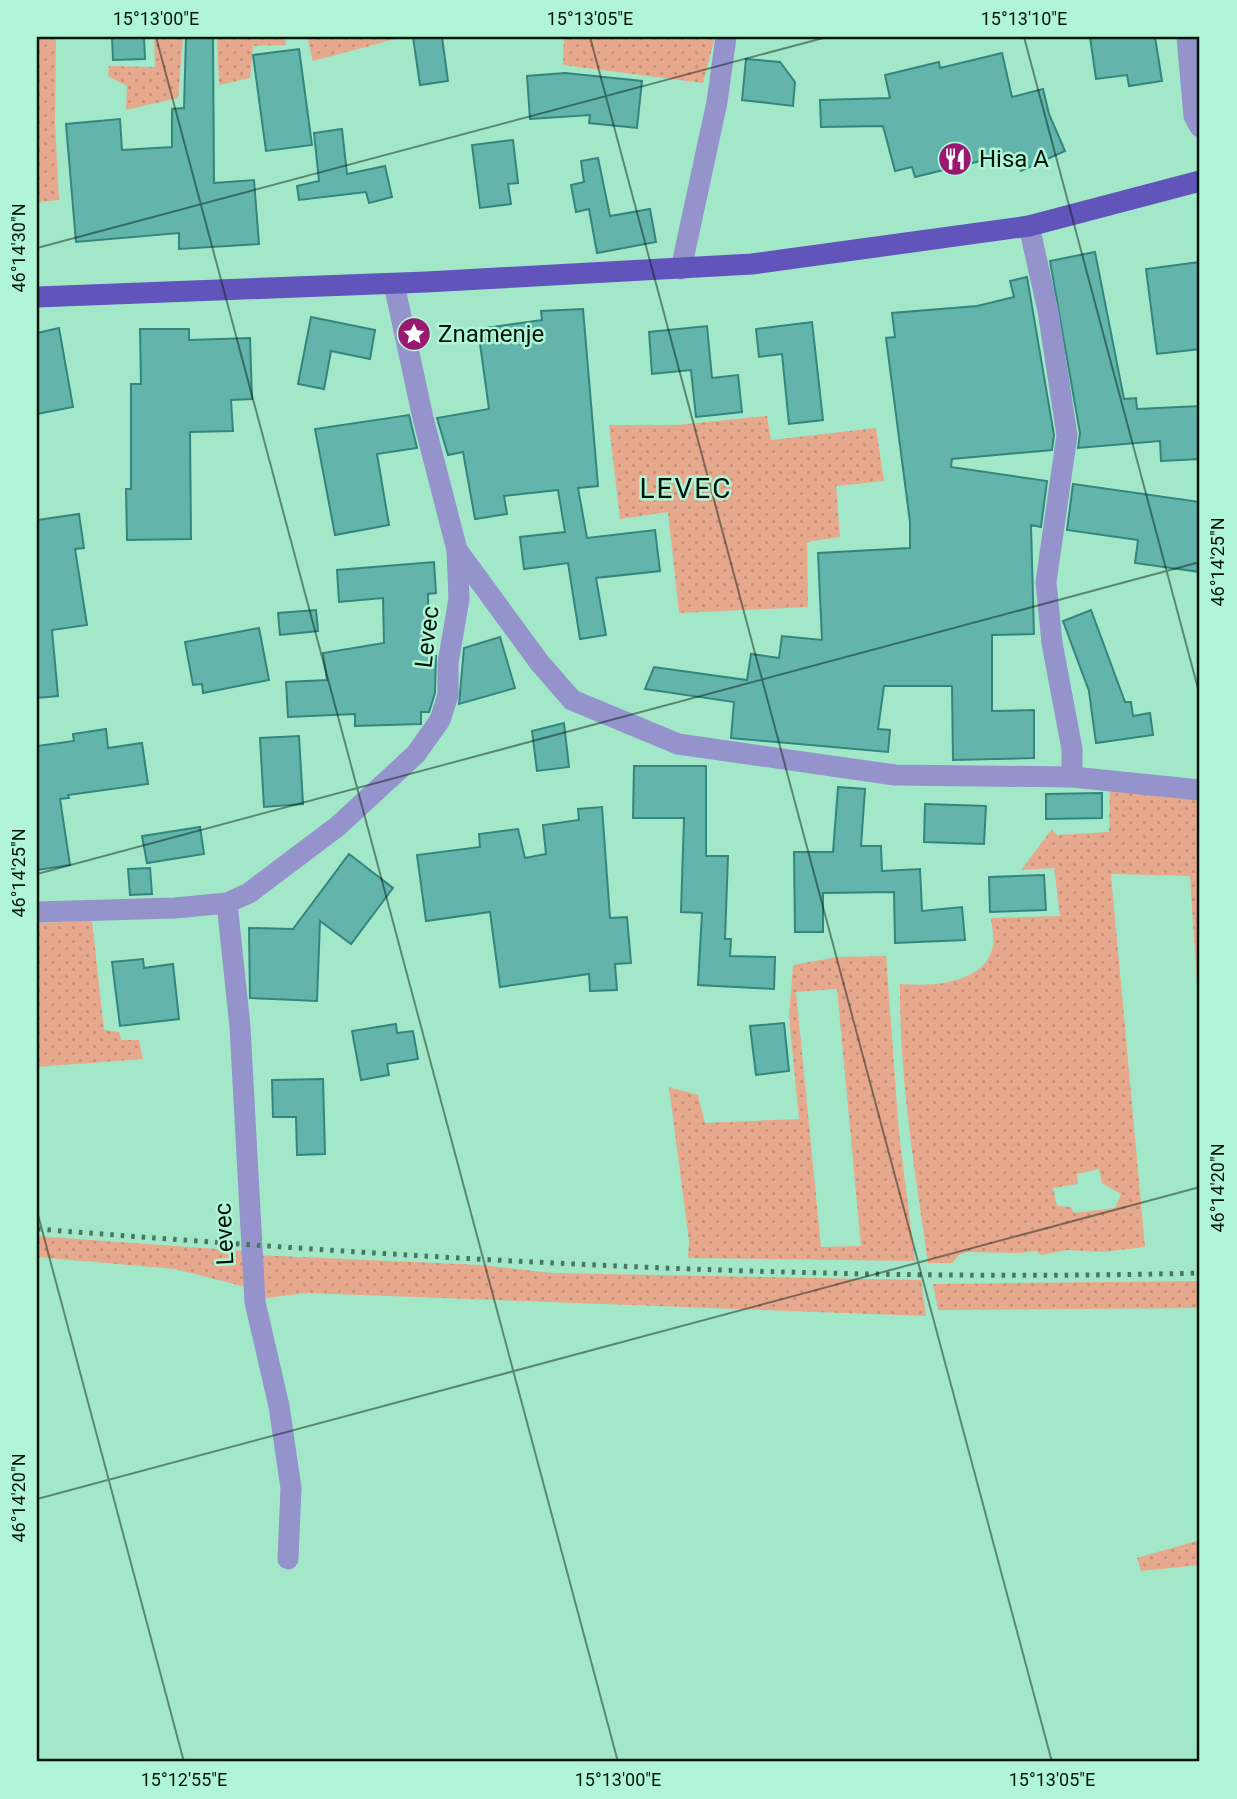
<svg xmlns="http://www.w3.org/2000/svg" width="1237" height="1799" font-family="Roboto,sans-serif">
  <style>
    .grass { fill: url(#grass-dots); fill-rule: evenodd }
    .building { fill: #63b4aa; stroke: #33867d; stroke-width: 2 }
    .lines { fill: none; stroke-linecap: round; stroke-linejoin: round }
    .minor { stroke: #9493cb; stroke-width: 21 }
    .major { stroke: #6155bb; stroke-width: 21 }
    .rail { stroke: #4a7562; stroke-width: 5; stroke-dasharray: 3.5 7; stroke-linecap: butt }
    .ticks { fill: none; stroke: #00160c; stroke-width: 2; stroke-opacity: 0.45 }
    .labels { text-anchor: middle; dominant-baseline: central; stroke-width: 5; stroke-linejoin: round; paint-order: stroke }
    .poi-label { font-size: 24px; fill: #00160c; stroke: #b0f5d6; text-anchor: start }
    .street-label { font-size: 24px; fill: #00160c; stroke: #b0f5d6 }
    .quarter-label { font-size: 28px; letter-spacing: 2px; fill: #00160c; stroke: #b0f5d6 }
    .neatline { fill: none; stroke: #00160c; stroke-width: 2.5 }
    .ticks-label { font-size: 18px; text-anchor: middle; fill: #00160c }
  </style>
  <defs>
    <pattern id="grass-dots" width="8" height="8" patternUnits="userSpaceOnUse" patternTransform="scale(1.75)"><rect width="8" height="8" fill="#e7a98e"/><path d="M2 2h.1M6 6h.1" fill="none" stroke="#c49179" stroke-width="1.8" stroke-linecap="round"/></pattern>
  </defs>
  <rect width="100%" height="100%" fill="#a3e7c9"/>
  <path class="grass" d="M37,37H56L55,122L59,200L37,202Z
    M154,37H183L178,98L126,110L127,86L108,76L109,66L155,67Z
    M217,37H285L286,45L253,46L250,78L219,85Z
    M307,37H403L313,61Z
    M564,37H715L703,83L563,65Z
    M767,416L771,440L876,428L884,481L836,486L840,537L807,542L808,607L679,613L668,512L620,519L609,425H677Z
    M1110,788L1200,801V1031L1190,876L1111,874L1145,1247L1103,1252L1067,1250L1041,1255L1036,1251L1020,1253L968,1252L960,1254L952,1263H928C915,1171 899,1078 900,984C930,987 987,984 993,945C994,937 992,926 991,918L1060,916L1054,868L1021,870L1052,829L1057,835L1109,832ZM1099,1169L1102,1183L1121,1194L1115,1208L1074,1213L1071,1207L1057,1206L1053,1188L1078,1184L1077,1174Z
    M92,921L104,1030L119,1032L121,1040H139L143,1059L37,1067V923Z
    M886,956L899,1133L915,1261L688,1258L689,1241L669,1087L698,1095L705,1123L799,1119L789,1016L793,965L837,957ZM837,989L861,1246L821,1247L796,992Z
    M37,1236L244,1251L246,1287L175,1269L37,1257Z
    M256,1255L481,1265L552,1273L921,1280L926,1316L306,1293L259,1299Z
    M1200,1281V1308L938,1310L933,1284Z
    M1200,1540V1565L1141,1571L1137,1558Z"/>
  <path class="building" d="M112,37H144L145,59L113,60Z
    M186,37H213L214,183L254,180L259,244L179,249V233L76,242L66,124L120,119L122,150L172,147V109L184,108Z
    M413,37H442L448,81L420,85Z
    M1090,37H1155L1162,81L1129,86L1127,75L1096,79Z
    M299,49L312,145L266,151L253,55Z
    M1002,53L1012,97L1043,89L1049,114L1065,151L1021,171L1013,153L915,177L912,167L895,171L883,126L821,127L820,100L890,98L885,75L939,62L940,68Z
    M746,59L780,62L795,82L793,106L742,100Z
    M565,73L642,81L637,128L589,123L590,115L530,119L527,76Z
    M342,129L347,174L385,166L392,197L369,203L366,192L299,200L297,186L319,181L314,133Z
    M513,140L518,183L508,184L511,204L480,208L472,145Z
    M598,158L610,216L650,209L656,242L597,253L589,209L576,212L571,185L584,182L581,161Z
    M1095,252L1124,399L1136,398L1137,409L1200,406V459L1161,461L1160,441L1078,448L1080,433L1050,261Z
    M1200,262V349L1157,354L1146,269Z
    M1027,277L1054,435L1052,450L952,459L951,467L1047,481L1041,527L1031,525L1034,634L992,635V711L1034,710V758L953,760L952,686H884L878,729L890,730L888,752L731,738L734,702L645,689L654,667L747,680L751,654L779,658L782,636L822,640L818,553L910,548V522L886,338L895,337L892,313L977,306L1014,297L1010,281Z
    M583,309L598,486L578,488L587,538L655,530L660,571L596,578L606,635L580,639L568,563L524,569L520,537L565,532L558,490L504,496L507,514L475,519L463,452L448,455L437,418L489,409L478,329L542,320L541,311Z
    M311,317L375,330L370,359L331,351L324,389L298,384Z
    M812,322L823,420L789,424L782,354L759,357L756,329Z
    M707,326L712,378L738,375L742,412L696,417L691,370L652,374L649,332Z
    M59,328L73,407L37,414V333Z
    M140,329H189V340L250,338L252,399L231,400L233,431L190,432L191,539L127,540L126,489H131V384H141Z
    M409,415L417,448L377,454L389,525L335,535L315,429Z
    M1073,484L1200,502V572L1135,563L1138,540L1067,530Z
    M79,514L84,548L75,549L87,625L52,630L58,696L37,698V520Z
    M434,562L436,593L428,594L429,658L436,656L435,693L429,712H421V724L355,726V714L288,717L286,682L327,680L323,653L384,643L383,598L339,602L337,570Z
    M316,610L318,631L280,635L278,613Z
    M1091,610L1125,702H1131L1133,716L1150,713L1153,735L1096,743L1089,691L1063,621Z
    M259,628L269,680L203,693L202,684L193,685L185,642Z
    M500,637L515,688L459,704L464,648Z
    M564,723L569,767L537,771L532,731Z
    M106,729L108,748L142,743L148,784L68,795L69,798L60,799L70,865L37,870V746L74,741L73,734Z
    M299,736L303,804L264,807L260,738Z
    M634,766H706V856H728L725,939H731L730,956L775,957L774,989L698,985L702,913L681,912L684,818H633Z
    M838,787L865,789L861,846H881L882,871L920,869L922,911L962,907L965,940L895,943L894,892L823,893V932H795L794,852H833Z
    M1102,793V818L1046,819V794Z
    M925,804L986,806L984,844L924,842Z
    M602,807L610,918L627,917L631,963L615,964L617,990L590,991L589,974L500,987L490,912L426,921L417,855L480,847L479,834L518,829L525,858L546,854L543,825L579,820L578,809Z
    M200,827L204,854L147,863L142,836Z
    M349,854L393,888L351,944L320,921L317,1001L250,998L249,928L293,929Z
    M150,868L152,894L130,895L128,869Z
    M1044,875L1046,910L990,912L989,877Z
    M143,959L144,968L173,964L179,1019L120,1026L112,962Z
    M784,1023L789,1071L756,1075L750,1026Z
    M396,1024L397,1033L413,1031L418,1059L387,1064L389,1075L361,1080L352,1031Z
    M323,1079L325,1154L297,1155L296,1117H273L272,1080Z"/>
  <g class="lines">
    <path class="minor" d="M1187,37L1194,116L1200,127
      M1029,226L1048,311L1067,435L1046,582L1052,643L1072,749V777
      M681,269L717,102L726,37
      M457,550L539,662L572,700L678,744L895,775L1072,777L1200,790
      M227,903L240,1027L255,1302L279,1406L291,1488L288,1559
      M37,912L175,908L227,903L249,893L338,826L416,754L440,720L448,695V663L459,599L457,550L423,418L394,284"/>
    <path class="major" d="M37,297L426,282L752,264L1029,226L1200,181"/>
    <path class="rail" d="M37,1229C423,1259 812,1283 1200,1273"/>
  </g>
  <path class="ticks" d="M156,37L618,1762M590,37L1052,1762M1024,37L1200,696M37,248L827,37M37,874L1200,562M37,1211L184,1762M37,1499L1200,1187"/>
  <defs>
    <g id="restaurant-disc" transform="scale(1.75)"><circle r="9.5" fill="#991970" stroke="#b0f5d6"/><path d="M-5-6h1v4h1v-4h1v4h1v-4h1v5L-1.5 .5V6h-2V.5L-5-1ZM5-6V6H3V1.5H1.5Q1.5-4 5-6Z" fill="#fff"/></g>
    <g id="sight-disc" transform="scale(1.75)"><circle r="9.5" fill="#991970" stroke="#b0f5d6"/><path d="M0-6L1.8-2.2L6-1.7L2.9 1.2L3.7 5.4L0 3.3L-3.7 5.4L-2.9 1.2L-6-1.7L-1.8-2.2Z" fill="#fff"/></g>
  </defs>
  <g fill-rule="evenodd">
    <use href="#restaurant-disc" x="955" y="159"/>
    <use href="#sight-disc" x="414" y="334"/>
  </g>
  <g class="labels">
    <g class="poi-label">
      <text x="979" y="159">Hisa A</text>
      <text x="438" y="334">Znamenje</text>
    </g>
    <g class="street-label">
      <text transform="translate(427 637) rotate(-83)">Levec</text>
      <text transform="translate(224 1234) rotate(-93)">Levec</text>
    </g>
    <g class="quarter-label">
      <text x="686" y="488">LEVEC</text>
    </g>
  </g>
  <rect width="1237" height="1799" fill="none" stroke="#b0f5d6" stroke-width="77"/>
  <rect x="38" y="38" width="1160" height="1722" class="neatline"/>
  <g class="ticks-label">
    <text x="156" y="25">15°13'00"E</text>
    <text x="590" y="25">15°13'05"E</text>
    <text x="1024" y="25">15°13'10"E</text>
    <text transform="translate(19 248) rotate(-90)" y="6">46°14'30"N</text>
    <text transform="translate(1218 562) rotate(-90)" y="6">46°14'25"N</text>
    <text transform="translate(19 873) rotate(-90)" y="6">46°14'25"N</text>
    <text transform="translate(1218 1188) rotate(-90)" y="6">46°14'20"N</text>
    <text transform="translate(19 1498) rotate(-90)" y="6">46°14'20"N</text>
    <text x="184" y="1786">15°12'55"E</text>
    <text x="618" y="1786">15°13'00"E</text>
    <text x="1052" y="1786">15°13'05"E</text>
  </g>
</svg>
